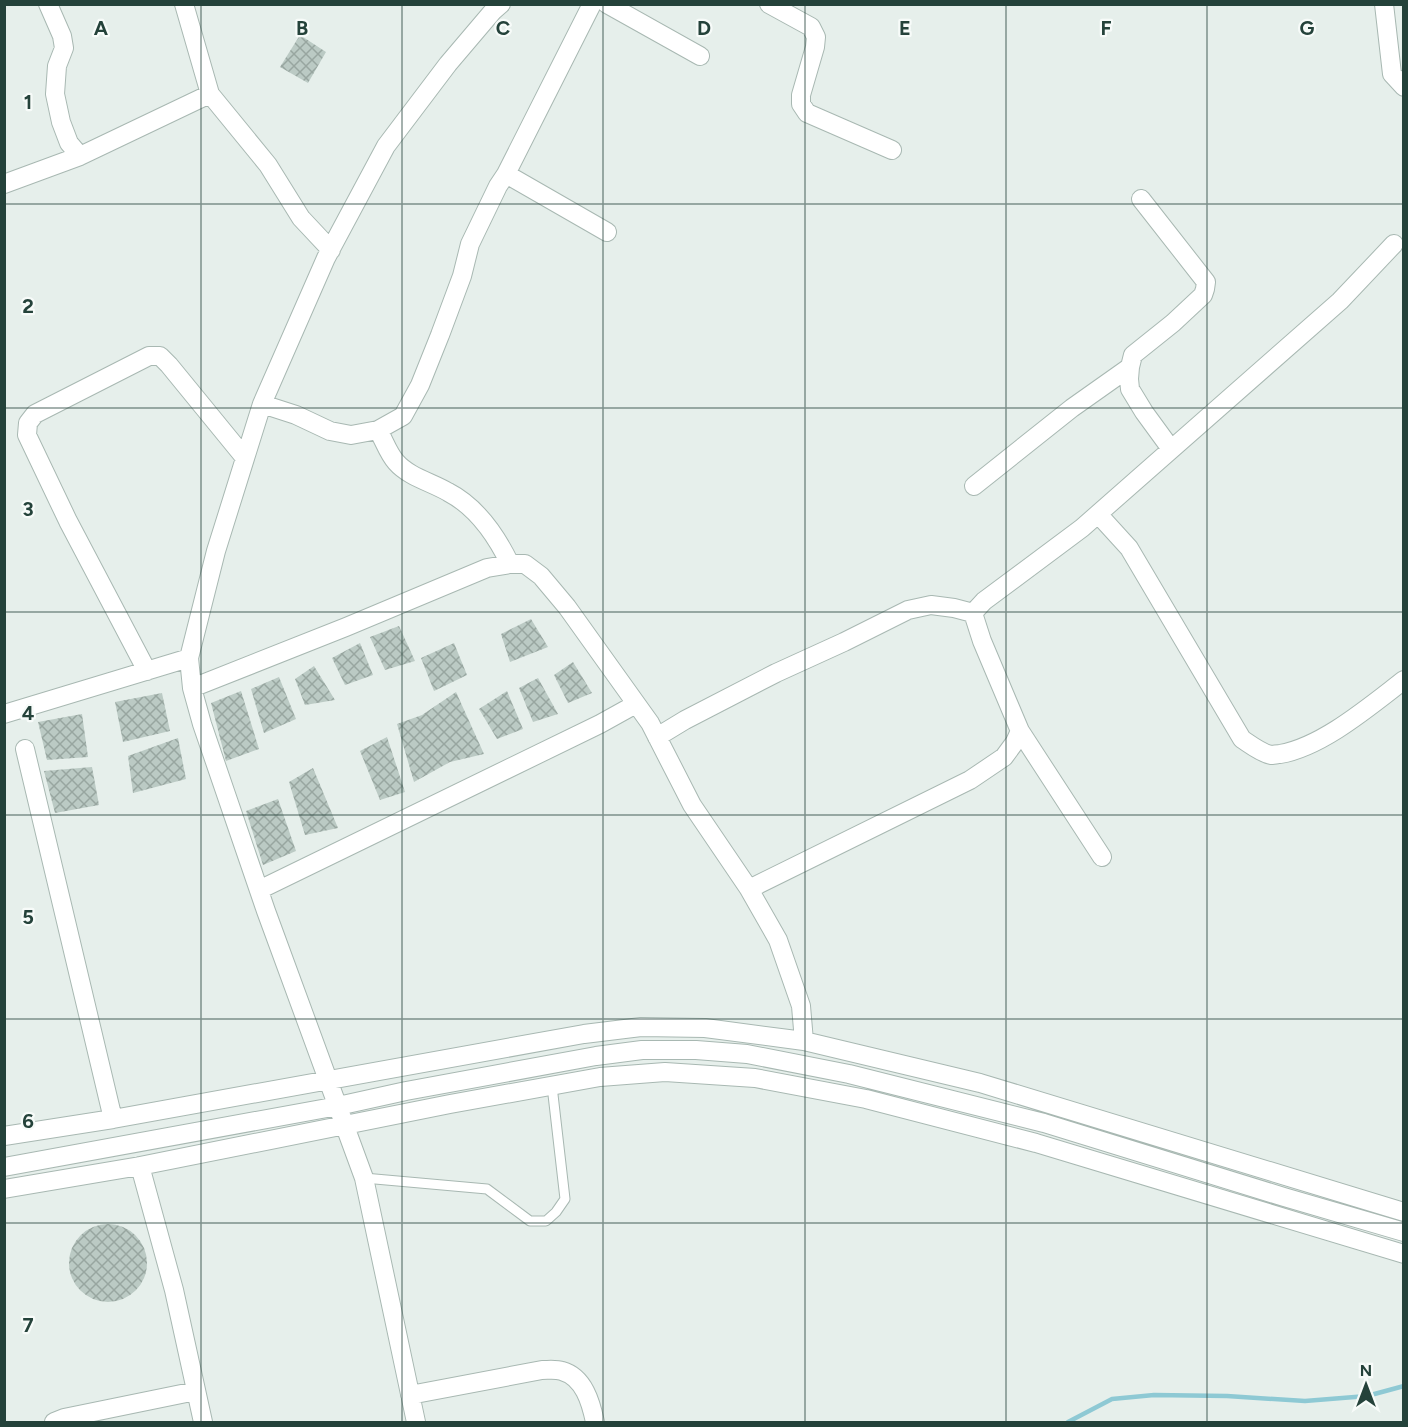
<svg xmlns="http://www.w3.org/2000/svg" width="1408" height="1427" font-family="Figtree,sans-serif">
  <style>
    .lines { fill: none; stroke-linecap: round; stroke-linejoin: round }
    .stream { stroke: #8ec9d4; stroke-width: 4.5 }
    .building { fill: url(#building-cross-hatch) }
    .service-casing { stroke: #a8b8b2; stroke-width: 11 }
    .minor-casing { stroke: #a8b8b2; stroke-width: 20 }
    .service { stroke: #fff; stroke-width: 9 }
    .minor { stroke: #fff; stroke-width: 18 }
    .grid { fill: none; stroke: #24423a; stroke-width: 1.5; stroke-opacity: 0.55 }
    .grid-label { font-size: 20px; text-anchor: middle; font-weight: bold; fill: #24423a; stroke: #f7fbf9; stroke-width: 4.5; stroke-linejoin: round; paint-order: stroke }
  </style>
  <defs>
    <pattern id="building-cross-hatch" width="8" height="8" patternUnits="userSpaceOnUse" patternTransform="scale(1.5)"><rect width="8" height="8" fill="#bbcac4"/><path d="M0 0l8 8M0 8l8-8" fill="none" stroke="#98a6a0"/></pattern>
  </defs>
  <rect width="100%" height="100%" fill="#e6efeb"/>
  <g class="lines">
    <path class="stream" d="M1068,1422L1112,1399L1154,1395L1227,1396L1305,1401L1367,1396L1404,1386"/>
  </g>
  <path class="building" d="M300,35L326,52L308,83L280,67Z
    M531,619L548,647L510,662L501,634Z
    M399,626L415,661L385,670L370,637Z
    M360,643L373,675L345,685L332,658Z
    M454,643L467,675L434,691L421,658Z
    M573,662L592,693L568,703L554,675Z
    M314,666L335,700L305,705L295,679Z
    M279,677L296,719L264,733L251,689Z
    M538,678L558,714L533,722L519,688Z
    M241,691L259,749L226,761L211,703Z
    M507,691L523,729L497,739L479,709Z
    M456,692L484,754L450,762L414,782L397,724L422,715Z
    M162,693L170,731L123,742L115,702Z
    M82,714L88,757L47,760L38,722Z
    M387,737L405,792L380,800L360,751Z
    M178,738L186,779L133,793L128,756Z
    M92,767L99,805L55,813L44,771Z
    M313,768L338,828L305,835L289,782Z
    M278,799L296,851L263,865L246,811Z
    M69 1263a39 39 0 1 1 78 0a39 39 0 1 1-78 0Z"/>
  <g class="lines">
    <g class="service-casing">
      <path id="service" d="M364,1178L487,1189L530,1221H546L556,1212L565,1199L552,1086"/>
    </g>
    <g class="minor-casing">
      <path id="minor" d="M48,4L62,36L64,48L57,66L55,94L61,122L69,143L80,156
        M184,4L210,94L268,165L301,218L331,250
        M607,4L700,56
        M769,4L811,27L816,37L815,47L801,95V104L807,113L892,150
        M1384,4L1392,74L1404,87
        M506,174L607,232
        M4,184L80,156L210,94
        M1141,199L1206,282L1205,289L1203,295L1173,323L1133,355L1130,367L1129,379L1130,389L1144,412L1171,449
        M262,404L296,415L330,431L351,435L378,430L403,416L420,385L440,335L462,276L470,244L498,186L506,174L592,4
        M378,430C384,440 388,453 396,462C409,477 431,482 448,492C477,507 496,535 510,564
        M974,486L1072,408L1130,367
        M1098,514L1129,548L1242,739C1251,745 1261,753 1271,755C1272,755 1279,754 1280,754C1322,747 1370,706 1404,680
        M973,613L984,601L1082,528L1340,301L1394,244
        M973,613L982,641L1020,731L1102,857
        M147,671L68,521L27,435L28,423L35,414L149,356H160L169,365L245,458
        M192,688L346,627L487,568L510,564H525L541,576L567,607L650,723L692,805L749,889L778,940L801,1006L804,1041
        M4,714L189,658
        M657,737L685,720L776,673L844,642L908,610L931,605L954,608L973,613
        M25,749L113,1119
        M749,889L970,780L1004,757L1015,742L1020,731
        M259,890L600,724L636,704
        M4,1136L113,1119L584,1034L641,1027L705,1028L804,1041L980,1083L1404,1212
        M140,1166L174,1290L203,1422
        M4,1167L338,1106L406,1091L596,1056L642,1050H696L747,1054L849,1074L1044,1123L1284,1197L1404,1232
        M4,1189L140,1166L450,1104L600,1077L665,1072L755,1078L866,1099L1036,1143L1404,1254
        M410,1395L542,1370C549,1370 556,1369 562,1371C584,1377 591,1403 595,1422
        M54,1422L64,1418L196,1391
        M416,1422L364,1178L266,911L202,724L192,688L189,658L216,551L262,404L326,258L386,146L448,64L493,11L501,4"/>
    </g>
    <use href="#service" class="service"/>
    <use href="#minor" class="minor"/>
  </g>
  <path class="grid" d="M201,4V1422M402,4V1422M603,4V1422M805,4V1422M1006,4V1422M1207,4V1422M4,204H1404M4,408H1404M4,612H1404M4,815H1404M4,1019H1404M4,1223H1404"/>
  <g class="grid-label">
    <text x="101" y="35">A</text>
    <text x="302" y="35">B</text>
    <text x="503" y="35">C</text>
    <text x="704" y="35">D</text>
    <text x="905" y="35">E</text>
    <text x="1106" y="35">F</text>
    <text x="1307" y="35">G</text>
    <text x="28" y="109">1</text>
    <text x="28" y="313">2</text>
    <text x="28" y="516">3</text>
    <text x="28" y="720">4</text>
    <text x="28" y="924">5</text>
    <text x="28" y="1128">6</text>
    <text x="28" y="1332">7</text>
  </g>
  <rect width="1408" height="1427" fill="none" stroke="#24423a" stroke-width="12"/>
  <g transform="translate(1366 1385)" stroke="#f7fbf9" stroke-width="4.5" paint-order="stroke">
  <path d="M0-4.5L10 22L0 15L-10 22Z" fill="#24423a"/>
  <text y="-9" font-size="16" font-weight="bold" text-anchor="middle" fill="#24423a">N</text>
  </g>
</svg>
